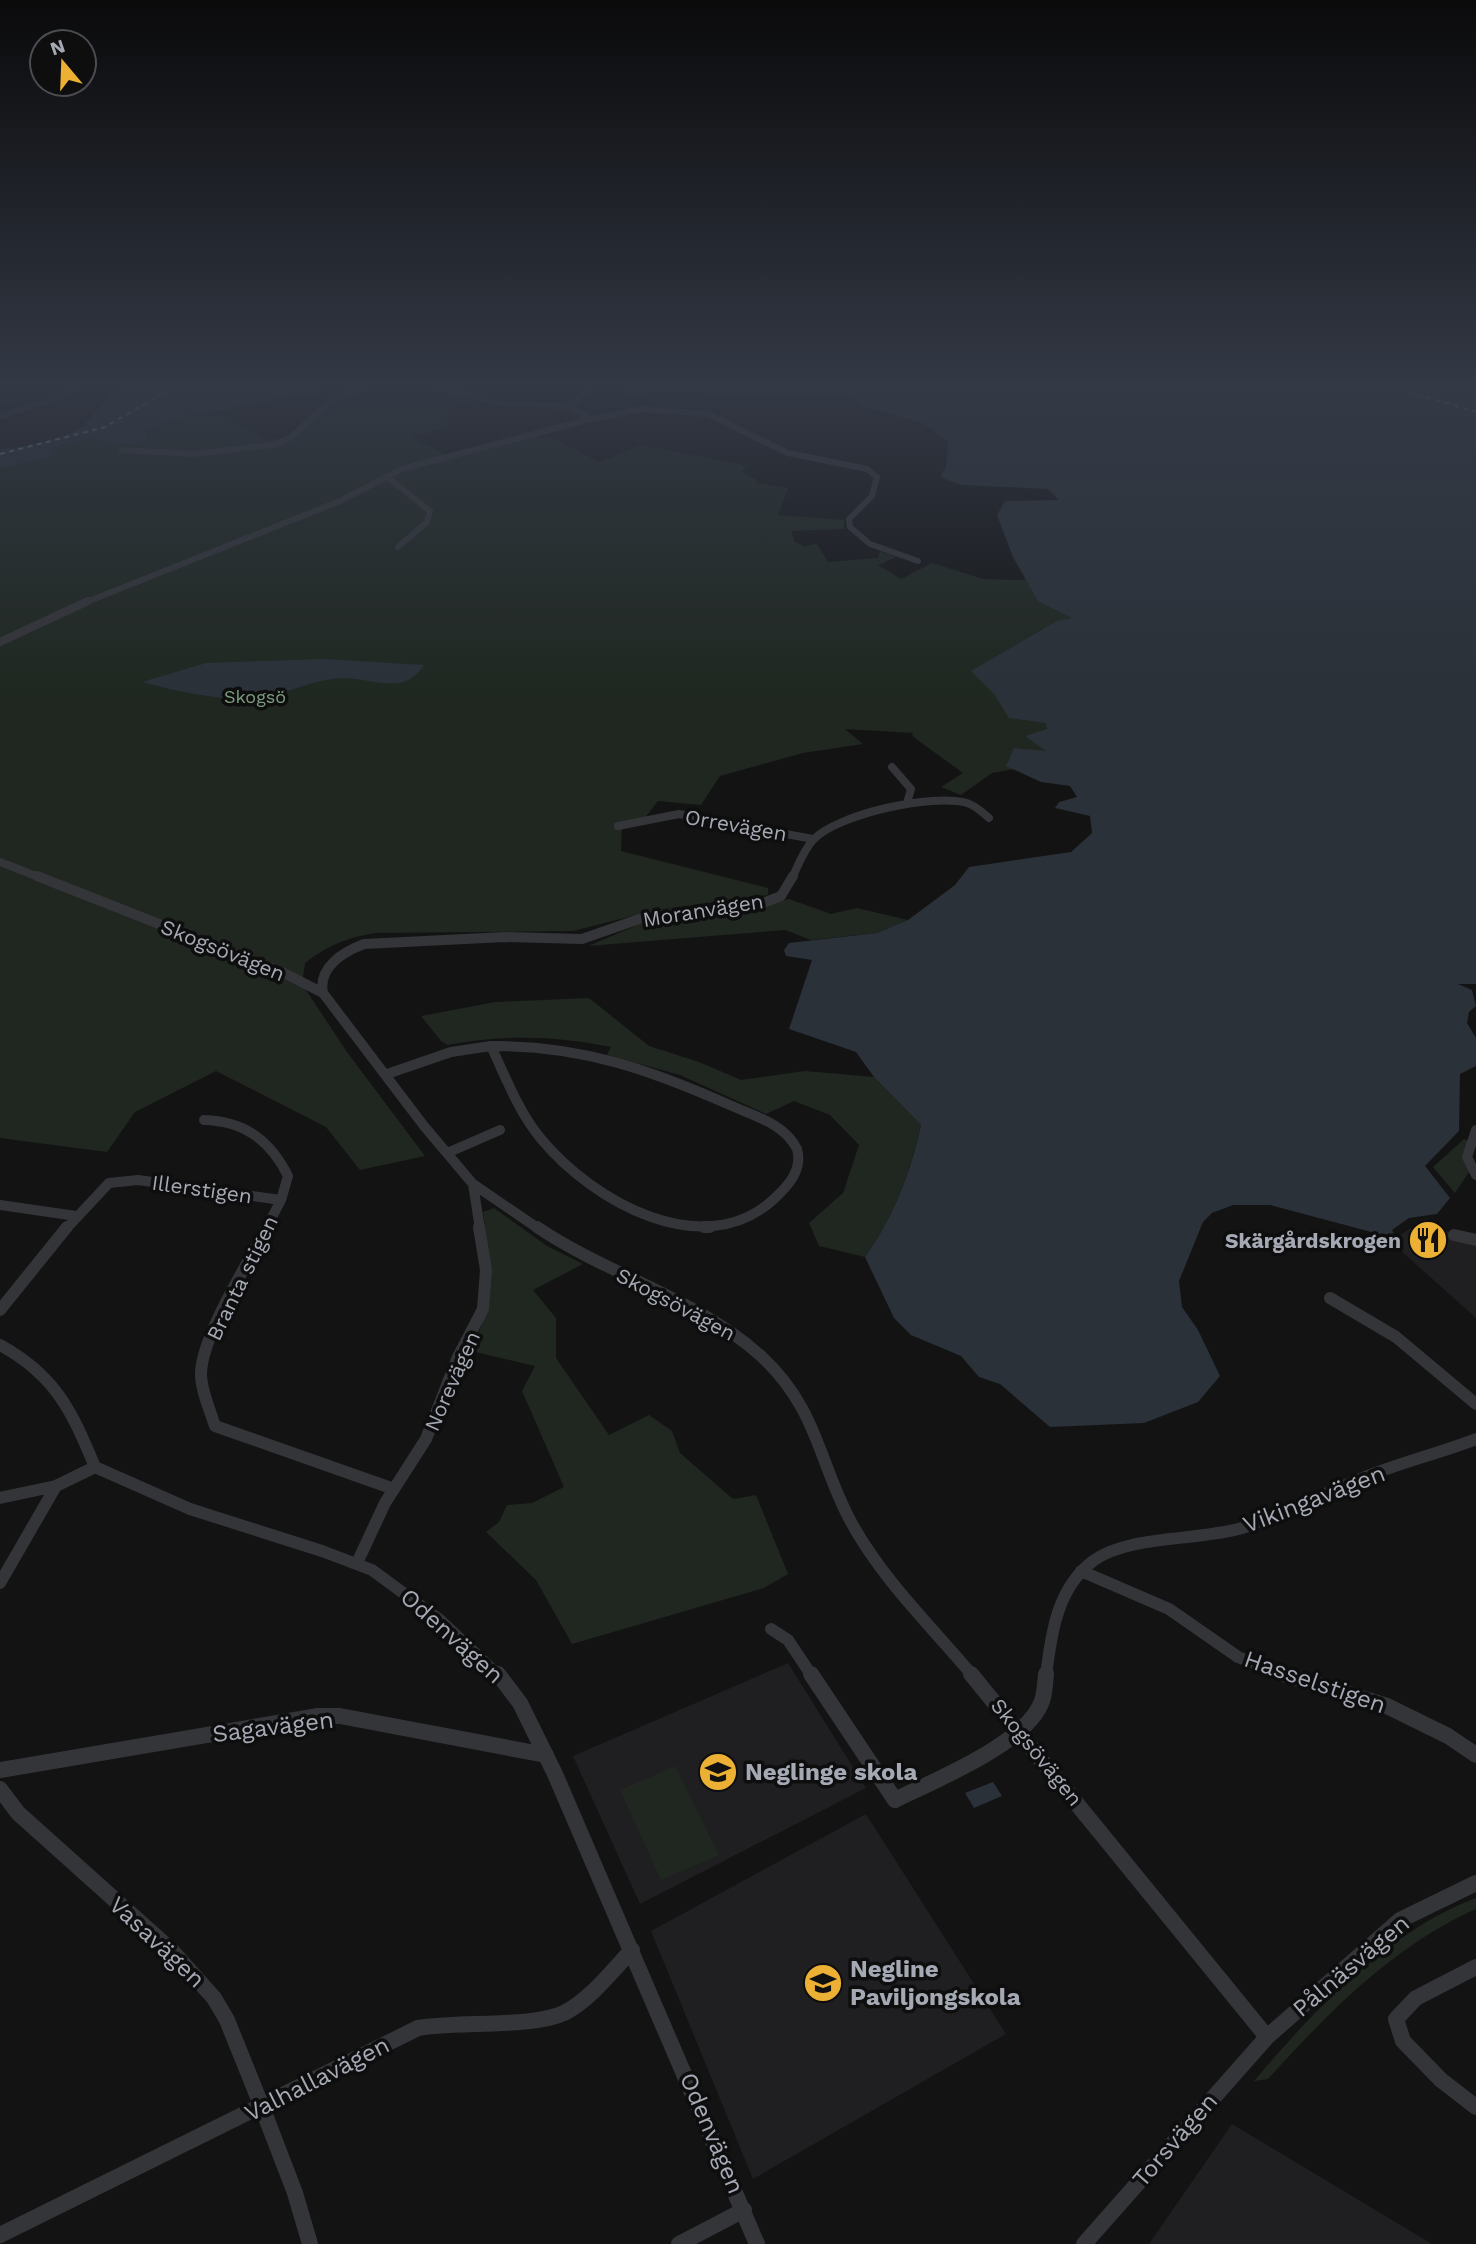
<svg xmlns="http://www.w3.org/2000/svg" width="1476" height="2244" font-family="'Work Sans',sans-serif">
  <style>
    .built { fill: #1f1f21 }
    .green { fill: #1f2720 }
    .water { fill: #2a3138 }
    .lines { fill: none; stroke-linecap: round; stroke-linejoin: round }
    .ferry { stroke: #7c97af; stroke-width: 2; stroke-dasharray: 5 4.5; stroke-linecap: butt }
    .street-far4 { stroke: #343539; stroke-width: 6 }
    .street-far3 { stroke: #343539; stroke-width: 8 }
    .street-far2 { stroke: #343539; stroke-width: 10 }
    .street-far1 { stroke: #343539; stroke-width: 12 }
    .street { stroke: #343539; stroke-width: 16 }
    .labels { text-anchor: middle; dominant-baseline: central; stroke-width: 7; stroke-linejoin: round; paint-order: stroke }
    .far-park-label { font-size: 18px; fill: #7c9f7f; stroke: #0e0e0f }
    .street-label { font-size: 21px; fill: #a5a9b4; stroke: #0e0e0f }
    .poi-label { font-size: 21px; font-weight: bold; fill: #a5a9b4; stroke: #0e0e0f; text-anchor: end }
    .near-street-label { font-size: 24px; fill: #a5a9b4; stroke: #0e0e0f }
    .near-poi-label { font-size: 24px; font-weight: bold; fill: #a5a9b4; stroke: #0e0e0f; text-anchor: start }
  </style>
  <rect width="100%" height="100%" fill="#131314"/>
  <path class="built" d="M1426,1219L1454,1235L1476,1240V1318L1390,1241Z
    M788,1663L866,1788L640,1904L573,1756Z
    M866,1814L1006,2034L753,2179L651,1931Z
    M1232,2124L1432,2244H1149Z"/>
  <path class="green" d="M0,386H35L54,396L0,406Z
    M194,386H362L340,396L327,391L219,411L267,441L299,434L334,401L370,386H426L474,398L447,411L448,426L412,437L450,457L536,434L541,438L551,437L599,462L641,445L748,466L741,471L757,480L756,483L788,488L778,515L844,520V529L791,531L795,542L804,546L817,544L828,562L878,558L880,551L896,557L878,565L901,579L932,563L984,579L1018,580L1203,556L1386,703L992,773L961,795L941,787L963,773L912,736L913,733L845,729L863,744L803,753L720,776L701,805L658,801L641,823L622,826L621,851L768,888V895L656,910L573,931L375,933C347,938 328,945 305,963L302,984L347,1052L425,1156L360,1170L326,1127L216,1071L135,1112L107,1152L0,1138V457L25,453Z
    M789,899L831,914L857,908L908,920L877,933L811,940L785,930L588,946L647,921L754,908Z
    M589,998L649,1046L699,1062L741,1080L805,1071L874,1077L921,1125C910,1171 894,1219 865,1257L819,1246L809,1223L843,1193L859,1145L830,1115L794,1101L766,1114L680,1075L607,1055L611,1047C557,1036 503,1034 448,1045L441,1041L421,1016L495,1002Z
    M1464,1139L1468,1141L1466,1165L1469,1172L1455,1193L1433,1167Z
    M494,1208L547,1246L583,1264L533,1290L556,1318V1358L609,1435L649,1415L672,1431L680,1453L733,1499L756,1495L788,1574L764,1588L572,1644L536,1580L486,1532L499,1522L507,1505L532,1503L564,1487L522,1391L535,1366L471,1351C497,1295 491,1272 483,1212Z
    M675,1766L719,1855L661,1880L620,1790Z
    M1476,1898V1909C1393,1946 1328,2013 1268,2079L1254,2081C1312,2012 1391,1929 1476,1898Z"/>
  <path class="water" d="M123,386H335L168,420L147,430L146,441C117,448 121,442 96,439C85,438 63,445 52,448L57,455L0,468V449C21,448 70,438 84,425C98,411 105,398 123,386Z
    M623,386H1476V984H1458L1472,990L1476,1006L1469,1012L1467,1023L1476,1038V1066L1460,1074L1459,1131L1425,1166L1450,1198L1437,1214L1409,1218L1392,1230L1394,1234L1390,1237L1270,1205H1233L1212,1213L1203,1222L1179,1281L1182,1307L1198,1330L1220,1376L1198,1402L1144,1423L1050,1427L1000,1384L979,1377L961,1356L911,1335L894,1318L865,1257C893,1219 911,1171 921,1125L874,1077L856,1052L789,1029L812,960L786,956L784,950L789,943L877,933L908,920L955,885L969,867L1071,852L1092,833L1090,816L1055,808L1059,802L1077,797L1070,786L1041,782L1006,766L1014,748L1046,751L1025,736L1047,729L1046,723L1009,718L994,694L971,671L1057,621L1072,618L1038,601L1013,557L997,515L1005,501L1059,500L1048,489L961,485L940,477L946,467L948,441L923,423L868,408L843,394L771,395L676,391L628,393Z
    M324,659L424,665C405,696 374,679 345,678C316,678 285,695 255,699C226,702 172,690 142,682L206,663Z
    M993,1782L1002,1796L974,1808L965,1793Z"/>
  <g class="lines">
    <path class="ferry" d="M1390,386L1476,412
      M0,454L105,427L176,386"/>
    <path class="street-far4" d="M435,386L504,404L570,406
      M0,416L49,401L77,386
      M591,419L641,409L708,414L788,453L867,469L877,477L872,496L849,519L850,527L870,544L918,561
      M122,450L193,454L273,445L290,438L331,401L366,386
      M386,476L430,511L427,522L398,547
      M84,603L340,501L402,469L591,419L570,406L590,386"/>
    <path class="street-far3" d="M0,642L88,601
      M892,767L911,789L907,803
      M618,826L679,814L813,839
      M0,862L41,878
      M792,878C798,866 803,851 813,840C837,814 933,793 967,803C976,806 982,812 989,818"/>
    <path class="street-far2" d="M37,876L284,973L323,993L424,1126L473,1184L539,1229
      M323,993C318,967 343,952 364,944L505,937L582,939L645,917L763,903L781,896L793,876
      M491,1046C581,1045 651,1070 732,1106C757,1117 784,1124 797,1149C803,1170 788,1186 774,1199C703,1264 593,1201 542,1140C519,1113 506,1078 491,1046Z
      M387,1074L451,1052L491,1046
      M204,1120C244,1121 270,1140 288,1176L281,1200L266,1229
      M1476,1130L1467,1157L1476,1175
      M447,1153L500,1130
      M473,1184L480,1229
      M0,1205L76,1216
      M66,1229L109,1183L138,1180L281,1200"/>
    <path class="street-far1" d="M267,1227C249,1262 201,1337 201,1374C201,1390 210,1410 215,1426L394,1489
      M537,1227C608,1275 697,1298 761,1356C818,1409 818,1461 851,1522C882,1579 931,1626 973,1676
      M704,1227H710
      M1454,1235L1476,1240
      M1330,1298L1396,1337L1476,1404
      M0,1310L67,1227
      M0,1345C55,1375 72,1411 95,1467L190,1509L322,1551L372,1570L440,1620L499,1676
      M0,1498L56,1486
      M357,1563L385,1503L426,1439L458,1357L483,1309L486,1270L479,1227
      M1081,1571L1169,1609L1238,1657L1288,1676
      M0,1583L56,1486L95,1467
      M771,1629L788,1640L812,1676
      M1046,1676C1051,1634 1057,1588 1093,1561C1128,1535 1198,1541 1242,1528C1285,1514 1324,1493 1365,1477C1402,1462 1440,1453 1476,1439"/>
    <path class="street" d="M498,1674L520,1703L555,1774L757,2244
      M811,1674L895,1800C933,1781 1028,1743 1042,1701C1045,1693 1045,1682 1046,1674
      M971,1674L1267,2037
      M1283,1674L1387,1706L1448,1736L1476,1755
      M0,1770L318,1716H340L546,1755
      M0,1789L18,1813L172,1951L214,1998L227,2020L262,2107L295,2193L310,2244
      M1476,1967L1416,1998L1396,2019L1403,2041L1441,2080L1476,2107
      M0,2235L418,2028C458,2021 532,2028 564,2013C590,2000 612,1971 632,1950
      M679,2244L744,2210
      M1084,2244L1267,2037L1400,1920L1476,1883"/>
  </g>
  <linearGradient id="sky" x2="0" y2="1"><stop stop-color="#0a0a0b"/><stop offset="0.55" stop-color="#333945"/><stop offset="1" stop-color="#333945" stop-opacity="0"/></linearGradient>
  <rect width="1476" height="700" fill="url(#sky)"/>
  <defs>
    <g id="restaurant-disc" transform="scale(2.0125)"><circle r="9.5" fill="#ebb034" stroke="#0e0e0f"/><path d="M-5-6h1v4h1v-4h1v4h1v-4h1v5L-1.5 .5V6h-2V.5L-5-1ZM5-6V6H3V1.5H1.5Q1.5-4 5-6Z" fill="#111"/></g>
    <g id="school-disc" transform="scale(2.0125)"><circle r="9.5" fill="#ebb034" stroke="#0e0e0f"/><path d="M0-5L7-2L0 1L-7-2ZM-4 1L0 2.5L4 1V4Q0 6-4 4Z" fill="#111"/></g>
  </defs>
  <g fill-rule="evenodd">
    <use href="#restaurant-disc" x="1428" y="1240"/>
    <use href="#school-disc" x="718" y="1772"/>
    <use href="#school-disc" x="823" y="1983"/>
  </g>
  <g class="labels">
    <g class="far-park-label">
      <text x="255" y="696">Skogsö</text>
    </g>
    <g class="street-label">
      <text transform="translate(736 825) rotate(10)">Orrevägen</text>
      <text transform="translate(703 910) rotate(-9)">Moranvägen</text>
      <text transform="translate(223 950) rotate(22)">Skogsövägen</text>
      <text transform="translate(202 1189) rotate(8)">Illerstigen</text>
      <text transform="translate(242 1278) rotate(-64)">Branta stigen</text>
      <text transform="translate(676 1304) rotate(28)">Skogsövägen</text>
      <text transform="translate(452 1381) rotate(-66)">Norevägen</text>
      <text transform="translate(1037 1752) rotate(51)">Skogsövägen</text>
    </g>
    <g class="poi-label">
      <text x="1401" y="1240">Skärgårdskrogen</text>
    </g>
    <g class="near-street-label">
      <text transform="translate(1314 1499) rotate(-21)">Vikingavägen</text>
      <text transform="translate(452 1636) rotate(42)">Odenvägen</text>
      <text transform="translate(1315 1682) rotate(19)">Hasselstigen</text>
      <text transform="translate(273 1727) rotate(-7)">Sagavägen</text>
      <text transform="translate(157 1942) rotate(43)">Vasavägen</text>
      <text transform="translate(1351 1966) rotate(-40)">Pålnäsvägen</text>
      <text transform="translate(317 2079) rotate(-27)">Valhallavägen</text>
      <text transform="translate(712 2133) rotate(67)">Odenvägen</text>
      <text transform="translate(1175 2140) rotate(-49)">Torsvägen</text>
    </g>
    <g class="near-poi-label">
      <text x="745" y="1772">Neglinge skola</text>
      <text x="850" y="1969">Negline<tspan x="850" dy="28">Paviljongskola</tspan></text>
    </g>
  </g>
  <g transform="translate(63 63) rotate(341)"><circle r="33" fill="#0e0e0f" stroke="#4a4c51" stroke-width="2"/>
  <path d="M0-5L12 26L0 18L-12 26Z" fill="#ebb034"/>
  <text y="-10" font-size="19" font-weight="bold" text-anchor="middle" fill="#a5a9b4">N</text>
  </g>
</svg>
